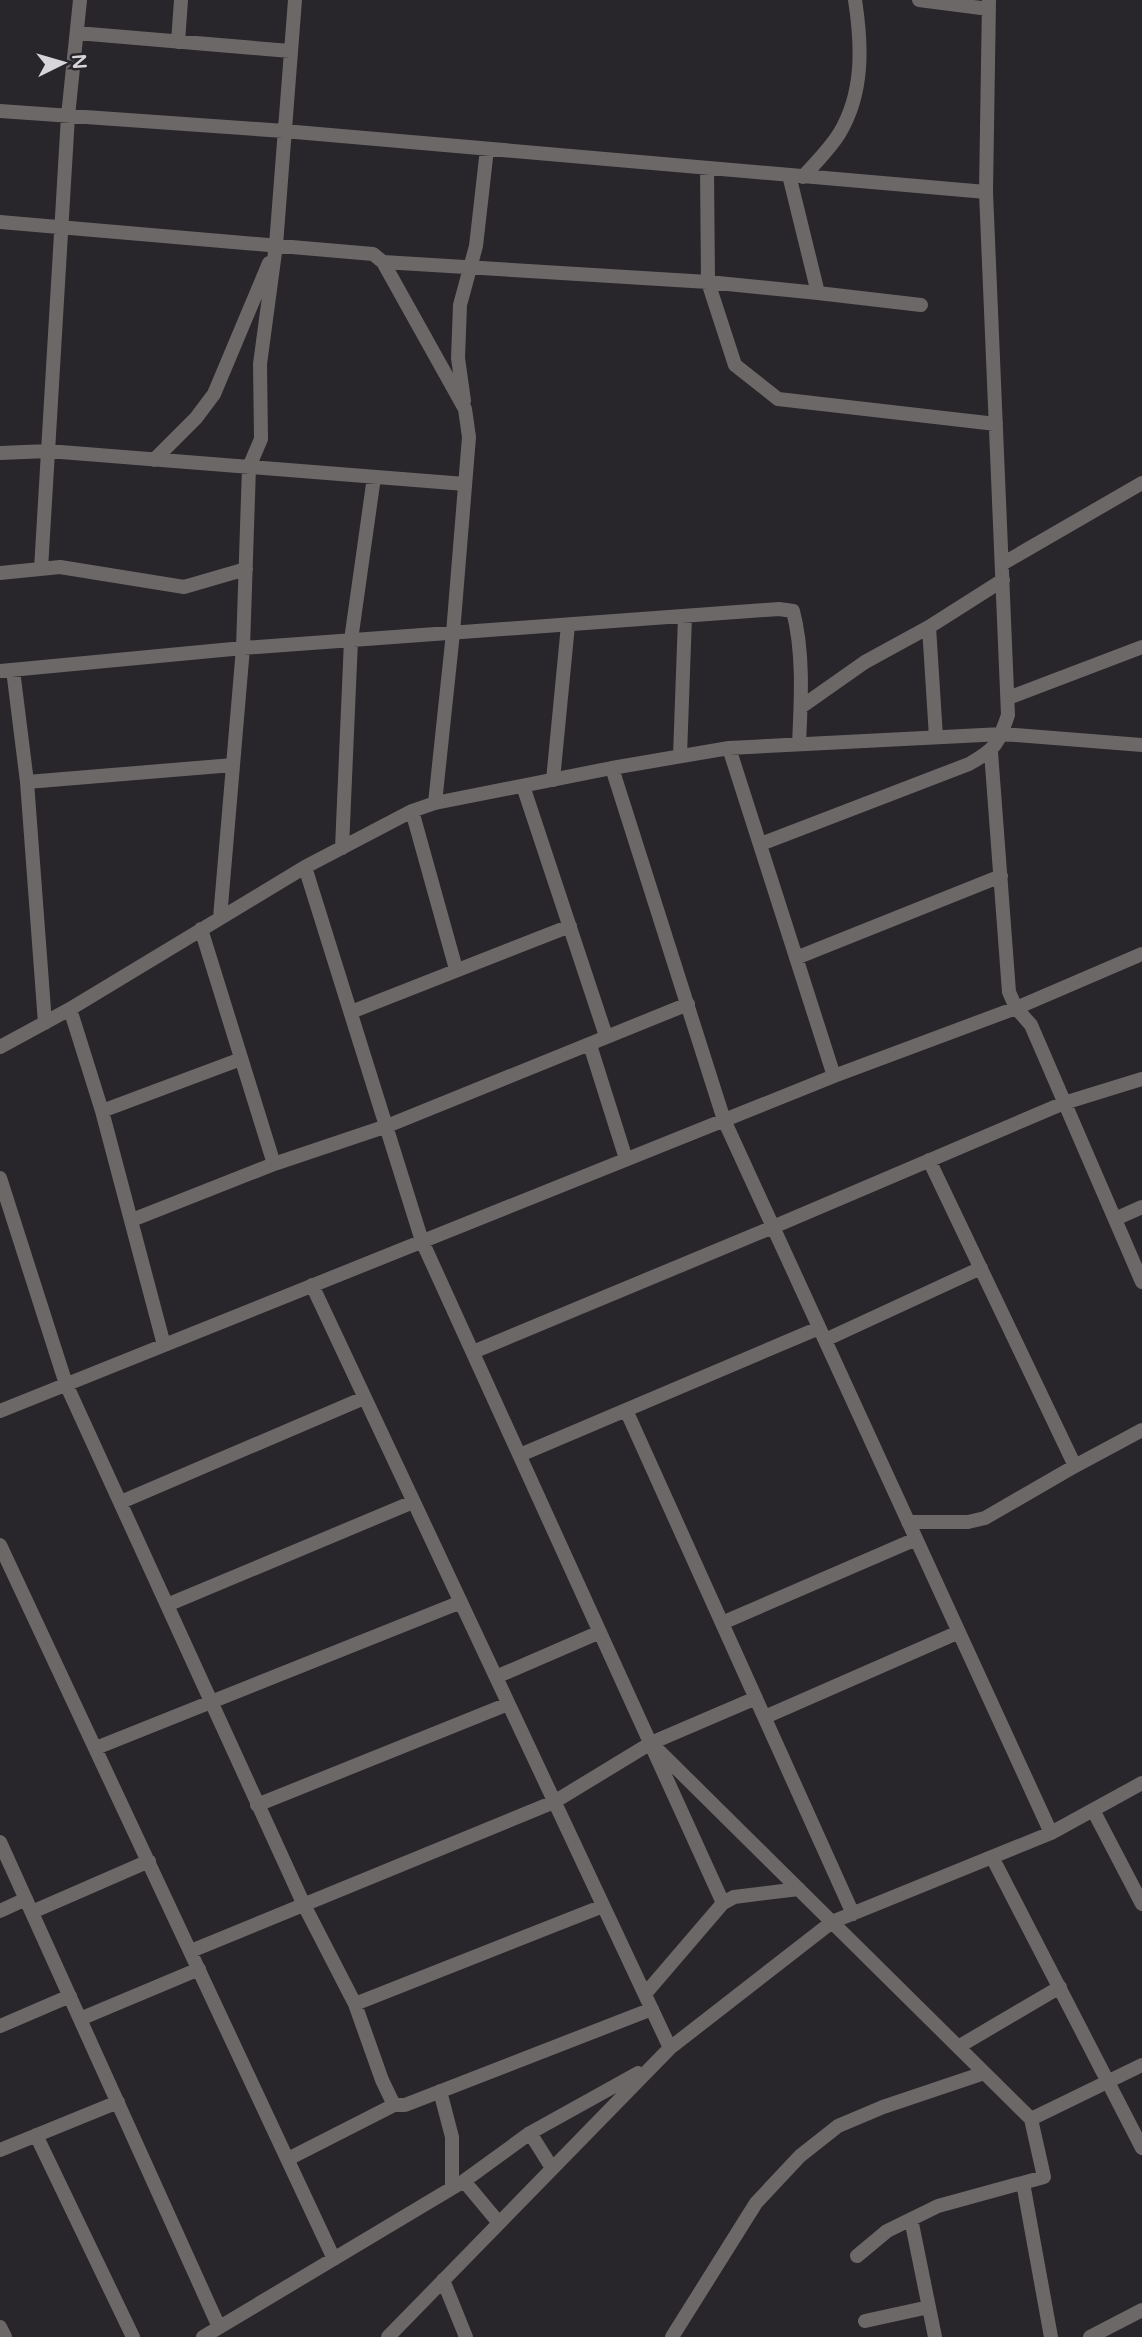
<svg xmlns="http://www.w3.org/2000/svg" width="1142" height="2337" font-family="'Varela Round',sans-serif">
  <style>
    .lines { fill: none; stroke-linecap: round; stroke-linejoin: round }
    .street { stroke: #6c6867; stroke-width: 14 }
  </style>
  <rect width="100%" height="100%" fill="#28252b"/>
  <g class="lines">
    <path class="street" d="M919,0L989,9
      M77,33L290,51
      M178,42L181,0
      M0,111L284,131L986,192
      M707,168L708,282L818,293
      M789,175L818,293L921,305
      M803,177C815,163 829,150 839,134C864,93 862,45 855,0
      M0,222L373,254L383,262L465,409L469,437L453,633L435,803
      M383,262L708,282L735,365L778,399L996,424
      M464,401L458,358L460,305L476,246L487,149
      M0,453L48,451L465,484
      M154,460L196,418L214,394L269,263
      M1002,564L1142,483
      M41,569L68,116L80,0
      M0,573L60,567L184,587L246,569
      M929,627L936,737
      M13,670L27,782L45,1023
      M0,671L243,648L779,609L793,611C804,653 801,701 799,744
      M1008,698L1142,647
      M801,707L865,662L929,627L1003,580
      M729,748L834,1076
      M991,752L1009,992L1016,1008L1031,1025L1142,1282
      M680,756L685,617
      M612,768L724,1120L1051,1833
      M553,780L568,625
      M27,782L233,765
      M523,786L606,1036
      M412,811L456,969
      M761,844L969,764C996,749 998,744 1008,715L986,192L989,0
      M342,848L351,640L374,477
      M305,867L422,1241L723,1903
      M220,918L243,648L249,467L261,439L260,364L276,245L295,0
      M201,929L274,1164
      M796,958L1001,876
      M70,1009L102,1111L164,1345
      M351,1012L570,926
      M590,1045L626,1159
      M0,1047L70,1009L305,867L412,811L435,803L612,768L729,748L1002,734L1142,745
      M102,1111L241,1059
      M929,1160L1075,1466
      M0,1178L66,1384L304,1905L355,2004L382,2080L394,2105H405L652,2009
      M1115,1219L1142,1207
      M132,1220L274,1164L387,1126L688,1004
      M312,1285L670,2048
      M825,1340L981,1268
      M473,1352L773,1227L1064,1103L1142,1079
      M626,1410L853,1914
      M0,1411L834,1076L1016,1008L1142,954
      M520,1455L819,1328
      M121,1502L364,1398
      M908,1522H968L985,1518L1075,1466L1142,1430
      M0,1545L334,2259
      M167,1605L413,1502
      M722,1623L916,1539
      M496,1677L600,1632
      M765,1717L959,1632
      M96,1748L461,1602
      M657,1749L1031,2119L1044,2177L938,2206L887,2231L857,2256
      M257,1805L508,1704
      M1093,1810L1142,1904
      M0,1842L219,2327
      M992,1857L1142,2148
      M0,1911L26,1899
      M32,1912L149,1861
      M191,1951L554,1802L651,1743L756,1698
      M645,1994L723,1903L734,1897L799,1889
      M355,2004L603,1906
      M80,2019L199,1969
      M0,2026L70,1996
      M958,2047L1060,1987
      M440,2091L452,2137V2188
      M1031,2119L1142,2065
      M530,2133L552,2168
      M36,2135L133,2337
      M0,2150L118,2102
      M288,2159L394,2105
      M464,2181L499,2223
      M1023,2183L1051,2337
      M911,2219L935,2337
      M443,2280L466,2337
      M865,2321L929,2307
      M0,2327L5,2337
      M203,2337L464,2181L530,2133L638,2073
      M388,2337L670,2048L832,1922L1051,1833L1142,1783
      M672,2337L756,2203L800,2156L838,2126L883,2107L984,2073
      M1090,2337L1142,2310"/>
  </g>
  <g transform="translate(63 63) rotate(85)" stroke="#28252b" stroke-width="5" paint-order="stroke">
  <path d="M0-5L12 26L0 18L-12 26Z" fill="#d7d5d8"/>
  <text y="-10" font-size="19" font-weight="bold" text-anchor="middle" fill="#d7d5d8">N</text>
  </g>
</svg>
